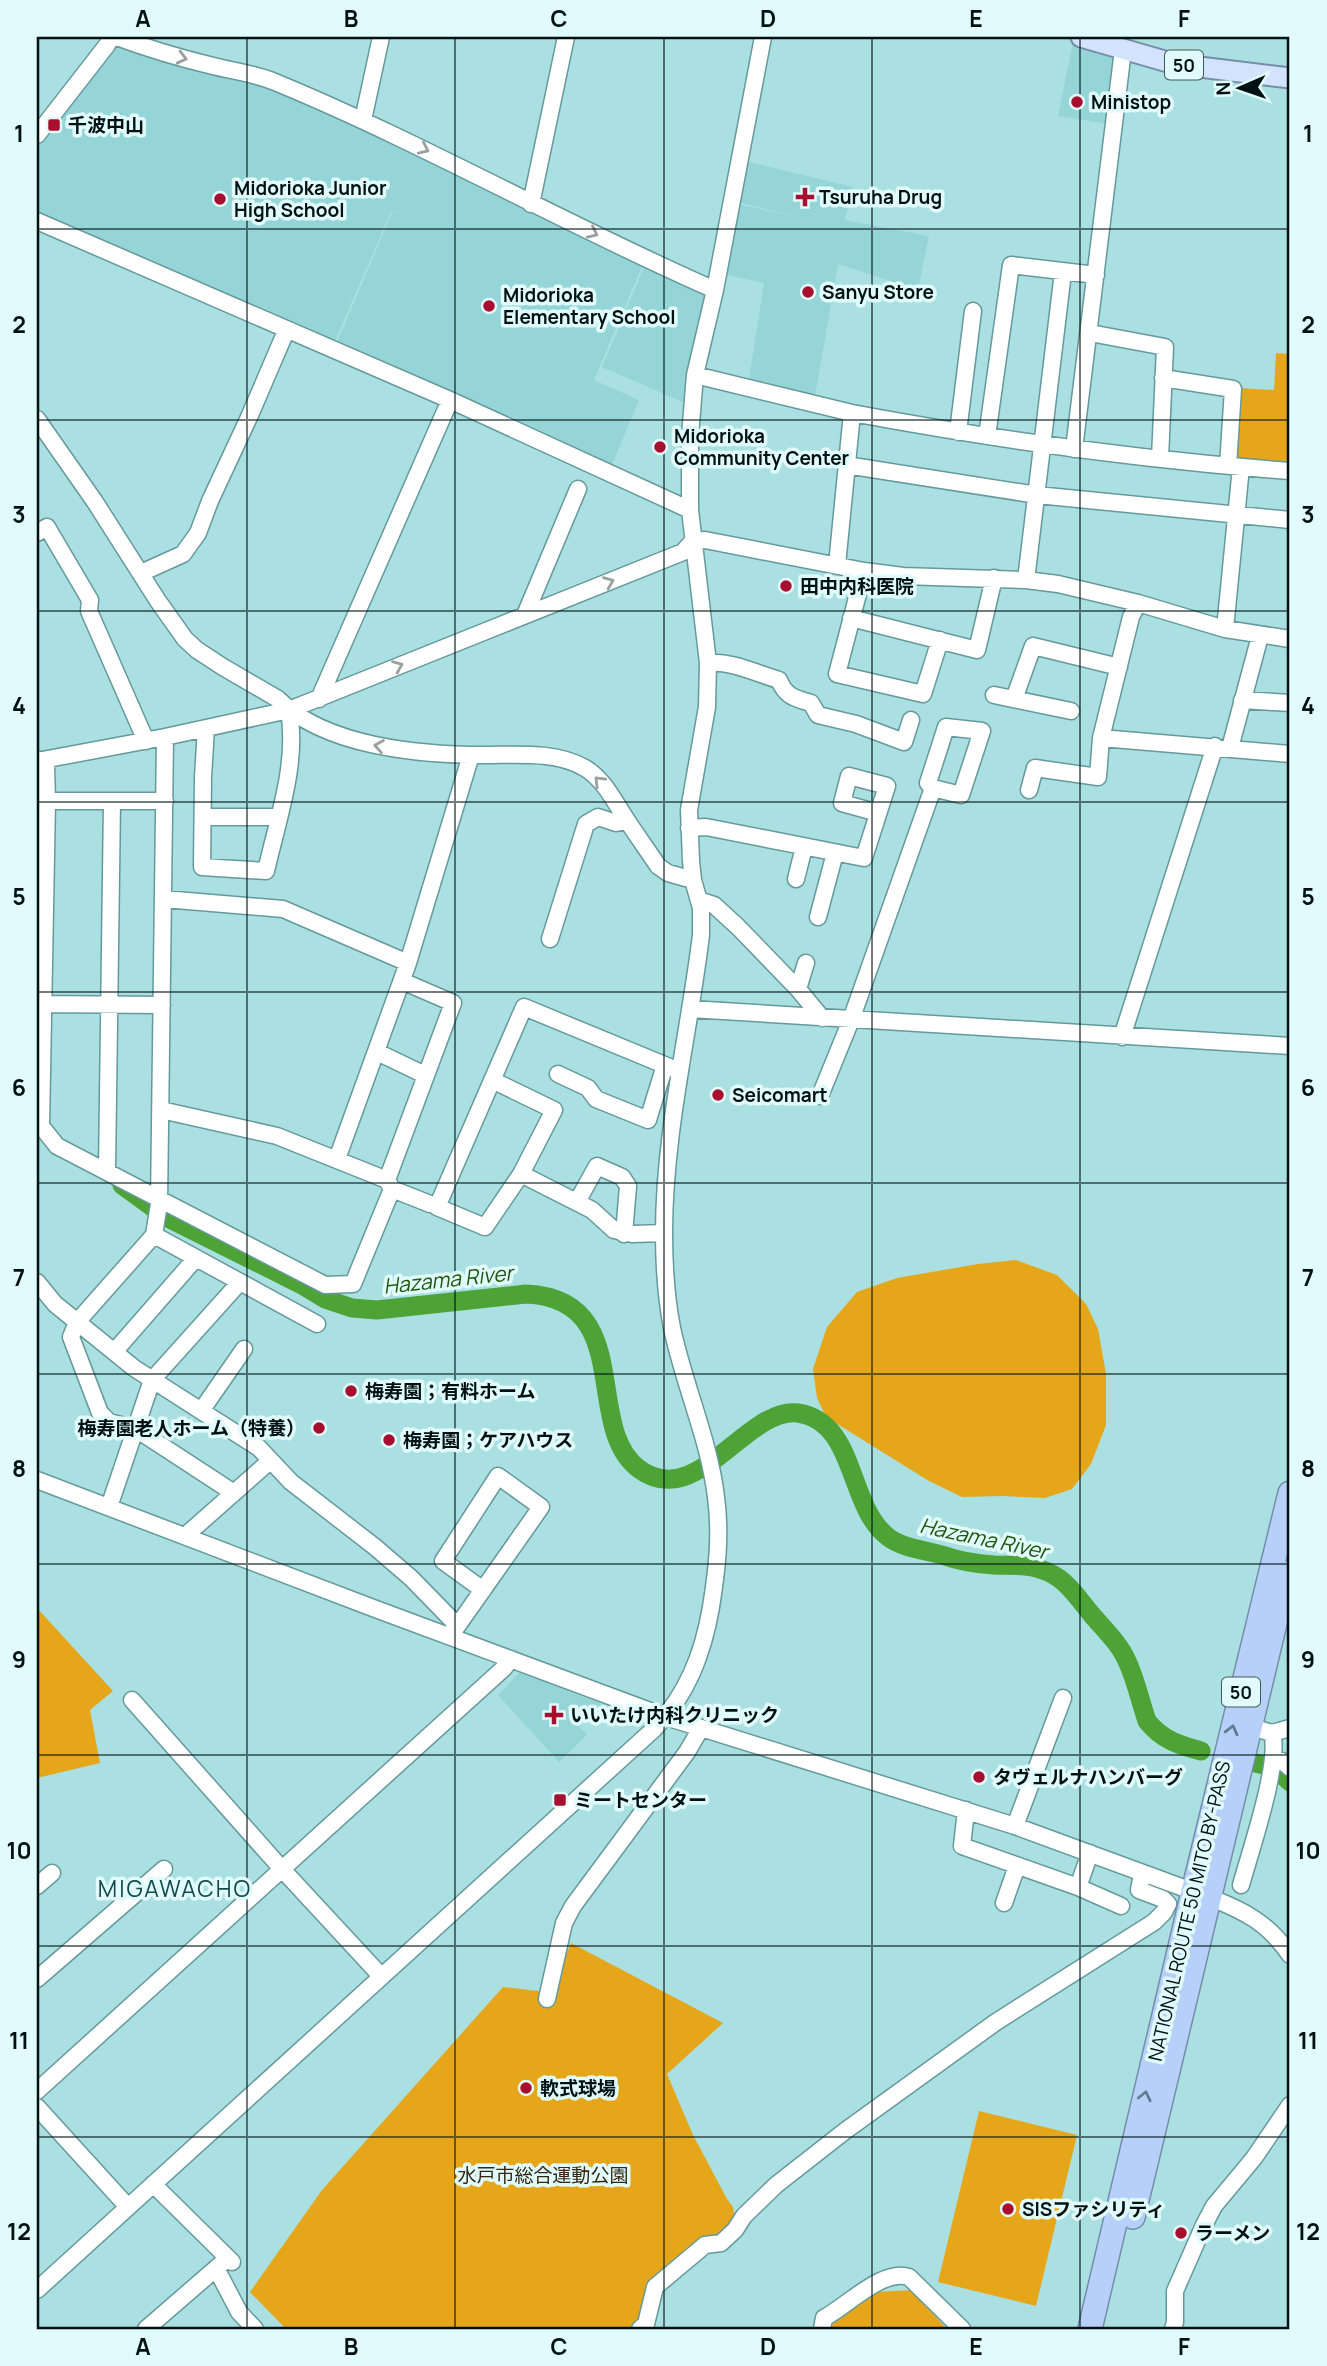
<svg xmlns="http://www.w3.org/2000/svg" width="1327" height="2366" font-family="Manrope,'Noto Sans JP',sans-serif">
  <style>
    .built { fill: #95d5d8 }
    .green { fill: #e6a61a }
    .lines { fill: none; stroke-linecap: round; stroke-linejoin: round }
    .river { stroke: #4ea336; stroke-width: 19 }
    .minor-casing { stroke: #65999b; stroke-width: 19 }
    .major-casing { stroke: #768da9; stroke-width: 23 }
    .highway-casing { stroke: #768da9; stroke-width: 26 }
    .minor { stroke: #fff; stroke-width: 16 }
    .major { stroke: #d3e3fc; stroke-width: 19 }
    .highway { stroke: #b6d0fa; stroke-width: 23 }
    .oneway { stroke: #99a0a0 }
    .oneway2 { stroke: #647a92 }
    .grid { fill: none; stroke: #001112; stroke-width: 2; stroke-opacity: 0.55 }
    .poi-dot { fill: #a80f2e; stroke: #e1fbfc; stroke-width: 2.5 }
    .labels { text-anchor: middle; dominant-baseline: central; stroke-width: 7; stroke-linejoin: round; paint-order: stroke }
    .shield { fill: #e1fbfc; stroke: #445758; stroke-width: 2 }
    .shield-label { font-size: 18px; font-weight: bold; fill: #001112 }
    .poi-label { font-size: 19px; font-weight: bold; fill: #001112; stroke: #e1fbfc; text-anchor: start }
    .street-label { font-size: 19px; fill: #001112; stroke: #e1fbfc }
    .park-label { font-size: 19px; fill: #342711; stroke: #e1fbfc }
    .water-label { font-size: 21px; font-style: italic; fill: #1f560c; stroke: #e1fbfc }
    .quarter-label { font-size: 23px; letter-spacing: 2px; fill: #134a4c; stroke: #e1fbfc }
    .neatline { fill: none; stroke: #001112; stroke-width: 2.5 }
    .grid-label { font-size: 23px; text-anchor: middle; font-weight: bold; fill: #001112 }
  </style>
  <rect width="100%" height="100%" fill="#aae0e2"/>
  <path class="built" d="M1073,42L1118,55L1108,124L1058,116Z
    M118,44L270,85L644,262L594,380L639,400L611,467L334,349L392,213L399,212H391L332,348L37,216V149Z
    M749,162L853,187L845,220L929,236L918,290L838,264L815,396L749,379L764,283L726,275L738,204L802,218L737,202L745,164Z
    M646,262L708,291L687,404L602,367Z
    M520,1672L602,1704L579,1726L587,1735L559,1762L498,1695Z"/>
  <path class="green" d="M1276,353L1290,354V464L1232,459L1239,388L1274,390Z
    M1016,1260L1057,1275L1086,1304L1098,1329L1106,1374V1425L1091,1464L1072,1489L1045,1498L1002,1496L962,1497L929,1481L826,1417L817,1398L813,1369L827,1327L857,1292L897,1278L978,1264Z
    M37,1608L113,1691L90,1710L100,1763L37,1778Z
    M571,1943L723,2023L667,2074L693,2135L727,2199L733,2207L735,2220L719,2238L702,2243L645,2292L644,2310L635,2329H286L250,2292L322,2190L503,1987L555,1993L556,1980Z
    M979,2111L1077,2135L1036,2306L938,2282Z
    M911,2290L947,2329H826L875,2292Z"/>
  <g class="lines">
    <path class="river" d="M122,1185L166,1217L302,1285L325,1299L352,1308L377,1310L526,1294C637,1299 582,1427 639,1469C697,1512 747,1406 798,1413C857,1422 847,1506 888,1537C902,1548 925,1550 942,1555C959,1561 976,1564 994,1565C1008,1566 1023,1564 1036,1568C1045,1570 1053,1574 1060,1579C1073,1589 1081,1602 1092,1615C1104,1629 1119,1643 1127,1661C1136,1680 1140,1701 1147,1721C1162,1740 1179,1745 1201,1751
      M1255,1763L1268,1766
      M1277,1770L1290,1782"/>
    <g class="minor-casing">
      <path id="minor" d="M117,37C149,49 180,58 213,66C233,71 256,74 275,82C425,144 566,225 715,290
        M363,120L381,37
        M37,135L107,45L111,37
        M531,204L566,37
        M37,221L450,400L690,510
        M1090,333L1165,347L1160,458
        M695,375L852,413
        M1163,378L1233,389L1228,466
        M37,419L95,502L158,601L185,639L197,650L223,667L278,699C325,747 421,755 485,755C517,755 556,751 585,768C605,780 615,803 628,822C638,837 648,851 658,866L668,873L693,880
        M958,432L973,311
        M987,436L1011,265L1096,275
        M1074,449L1123,50
        M846,465L1037,495L1290,520
        M37,533L47,527L90,600L89,611L146,741
        M837,565L852,413C997,440 1143,460 1290,471
        M864,571L837,674L923,694L940,640
        M141,573L183,554L198,533L210,501L250,415L286,331
        M1026,580L1063,272
        M1138,603L1131,617L1101,738L1290,754
        M525,615L578,489
        M851,618L977,650L994,578
        M1225,629L1241,467
        M708,663C733,661 755,673 779,680C786,697 795,698 811,703L818,715L856,724L904,742L911,720
        M994,695L1071,711
        M319,699L450,400
        M1014,699L1033,646L1119,667
        M1242,700L1290,703
        M206,728L203,777L202,867L266,871C278,818 298,764 289,710
        M165,737L159,1204L154,1235L77,1322L71,1337L100,1413L109,1422L136,1429L234,1493
        M1230,748L1260,636
        M37,759L46,766L47,801L41,1126L57,1146L325,1285L353,1284L392,1189L387,1180L453,1003L402,981
        M37,761L165,737L289,710L683,552L693,541L705,540L864,571L903,576L1026,580L1058,584L1138,603L1225,629L1290,639
        M1029,790L1035,768L1098,777L1101,738
        M47,801H165
        M203,817H278
        M689,828L706,827L864,858L887,786L849,776L842,803L878,813
        M796,879L804,847
        M164,899L283,909L408,963
        M699,900L714,905L738,927L798,989L822,1018
        M818,917L835,853
        M550,939L586,824L598,817L616,823L627,821
        M798,989L806,963
        M37,1004L162,1005
        M690,1009L1290,1046
        M1122,1037L1215,746
        M377,1052L425,1075
        M558,1074L588,1088L596,1099L648,1120L665,1065
        M492,1080L554,1110L521,1174L485,1227L437,1207L524,1007L679,1071
        M820,1096L851,1020L933,788L961,795L982,731L946,727L928,783L933,788
        M161,1110L277,1136L387,1180
        M337,1159L408,963L471,755
        M107,1170L112,802
        M521,1174L592,1210L614,1230L632,1234L664,1233
        M392,1189L430,1204
        M577,1202L597,1166L622,1177L628,1186L624,1234
        M154,1235L317,1324
        M37,1282L55,1304L134,1368L259,1448L291,1482L375,1547L411,1578L454,1622V1638
        M114,1352L196,1258
        M201,1411L244,1349
        M37,1480L373,1608L666,1717L1015,1826L1211,1898C1245,1911 1269,1924 1290,1955
        M109,1507L152,1380L240,1282
        M185,1536L270,1461
        M456,1628L541,1507L498,1476L443,1561L483,1590
        M132,1700L281,1868L381,1976
        M1272,1733L1290,1728
        M1274,1759L1282,1761L1290,1768
        M966,1810L962,1846L1078,1887
        M1015,1826L1063,1698
        M1090,1853L1078,1887L1121,1906
        M1241,1885C1250,1852 1281,1762 1272,1733L1251,1727
        M37,1886L52,1873
        M1004,1903L1017,1866
        M37,1979L164,1869
        M547,1999L564,1923L573,1906L687,1752L701,1728
        M37,2091L504,1668L511,1659
        M37,2107L128,2207
        M153,2184L232,2262
        M216,2268L239,2312L255,2329
        M37,2290L654,1729C687,1695 703,1654 711,1607C717,1570 721,1535 716,1497C709,1439 684,1385 672,1328C666,1297 664,1265 664,1233C664,1132 689,1034 701,935V908L693,880L691,861L689,810L707,707L708,663L690,510V436L695,375L715,290L763,37
        M146,2329L228,2258
        M640,2329L646,2324L655,2287L705,2245L721,2243L735,2230L744,2216L776,2185L845,2131L996,2022L1154,1922L1164,1912L1168,1904L1163,1899L1139,1890L1142,1874
        M822,2329L824,2318C847,2306 883,2268 909,2277L962,2329
        M1173,2329L1175,2322V2291L1204,2225L1214,2206L1254,2158L1290,2105"/>
    </g>
    <g class="major-casing">
      <path id="major" d="M1081,37L1175,64L1290,78"/>
    </g>
    <g class="highway-casing">
      <path id="highway" d="M1133,2217L1287,1573
        M1090,2329L1193,1892L1290,1493"/>
    </g>
    <use href="#minor" class="minor"/>
    <use href="#major" class="major"/>
    <use href="#highway" class="highway"/>
  </g>
  <defs><path id="oneway-chevron" d="M-2-3.5L2.5 0L-2 3.5" fill="none" stroke-width="1.6" stroke-linecap="round" stroke-linejoin="round" transform="scale(1.75)"/></defs>
  <g class="oneway">
    <use href="#oneway-chevron" transform="translate(182 58) rotate(14)"/>
    <use href="#oneway-chevron" transform="translate(424 149) rotate(25)"/>
    <use href="#oneway-chevron" transform="translate(593 233) rotate(25)"/>
    <use href="#oneway-chevron" transform="translate(609 582) rotate(-22)"/>
    <use href="#oneway-chevron" transform="translate(398 666) rotate(-22)"/>
    <use href="#oneway-chevron" transform="translate(379 746) rotate(-170)"/>
    <use href="#oneway-chevron" transform="translate(599 781) rotate(-135)"/>
  </g>
  <g class="oneway2">
    <use href="#oneway-chevron" transform="translate(1232 1730) rotate(-76)"/>
    <use href="#oneway-chevron" transform="translate(1145 2096) rotate(-77)"/>
  </g>
  <path class="grid" d="M247,37V2329M455,37V2329M664,37V2329M872,37V2329M1080,37V2329M37,229H1290M37,420H1290M37,611H1290M37,802H1290M37,992H1290M37,1183H1290M37,1374H1290M37,1564H1290M37,1755H1290M37,1946H1290M37,2137H1290"/>
  <g class="poi-dot">
    <circle cx="1077" cy="102" r="7"/>
    <rect x="47" y="118" width="14" height="14" rx="3.5"/>
    <path d="M801.5 186.5h7v7h7v7h-7v7h-7v-7h-7v-7h7z"/>
    <circle cx="220" cy="199" r="7"/>
    <circle cx="808" cy="292" r="7"/>
    <circle cx="489" cy="306" r="7"/>
    <circle cx="660" cy="447" r="7"/>
    <circle cx="786" cy="586" r="7"/>
    <circle cx="718" cy="1095" r="7"/>
    <circle cx="351" cy="1391" r="7"/>
    <circle cx="319" cy="1428" r="7"/>
    <circle cx="389" cy="1440" r="7"/>
    <path d="M550.5 1704.5h7v7h7v7h-7v7h-7v-7h-7v-7h7z"/>
    <circle cx="979" cy="1777" r="7"/>
    <rect x="553" y="1793" width="14" height="14" rx="3.5"/>
    <circle cx="526" cy="2088" r="7"/>
    <circle cx="1008" cy="2209" r="7"/>
    <circle cx="1181" cy="2233" r="7"/>
  </g>
  <g class="labels">
    <g class="shield">
      <rect x="1165" y="50.5" width="38" height="29" rx="5"/>
      <rect x="1222" y="1677.5" width="38" height="29" rx="5"/>
    </g>
    <g class="shield-label">
      <text x="1184" y="65">50</text>
      <text x="1241" y="1692">50</text>
    </g>
    <g class="poi-label">
      <text x="1091" y="102">Ministop</text>
      <text x="68" y="125">千波中山</text>
      <text x="234" y="188">Midorioka Junior<tspan x="234" dy="22">High School</tspan></text>
      <text x="819" y="197">Tsuruha Drug</text>
      <text x="822" y="292">Sanyu Store</text>
      <text x="503" y="295">Midorioka<tspan x="503" dy="22">Elementary School</tspan></text>
      <text x="674" y="436">Midorioka<tspan x="674" dy="22">Community Center</tspan></text>
      <text x="800" y="586">田中内科医院</text>
      <text x="732" y="1095">Seicomart</text>
      <text x="365" y="1391">梅寿園；有料ホーム</text>
      <text x="305" y="1428" text-anchor="end">梅寿園老人ホーム（特養）</text>
      <text x="403" y="1440">梅寿園；ケアハウス</text>
      <text x="570" y="1715">いいたけ内科クリニック</text>
      <text x="993" y="1777">タヴェルナハンバーグ</text>
      <text x="574" y="1800">ミートセンター</text>
      <text x="540" y="2088">軟式球場</text>
      <text x="1022" y="2209">SISファシリティ</text>
      <text x="1195" y="2233">ラーメン</text>
    </g>
    <g class="street-label">
      <text transform="translate(1189 1911) rotate(-77)">NATIONAL ROUTE 50 MITO BY-PASS</text>
    </g>
    <g class="park-label">
      <text x="543" y="2175">水戸市総合運動公園</text>
    </g>
    <g class="water-label">
      <text transform="translate(448 1279) rotate(-6)">Hazama River</text>
      <text transform="translate(984 1538) rotate(12)">Hazama River</text>
    </g>
    <g class="quarter-label">
      <text x="175" y="1888">MIGAWACHO</text>
    </g>
  </g>
  <rect width="1327" height="2366" fill="none" stroke="#e1fbfc" stroke-width="77"/>
  <g transform="translate(1240 88) rotate(268)" stroke="#e1fbfc" stroke-width="5" paint-order="stroke">
  <path d="M0-5L12 26L0 18L-12 26Z" fill="#001112"/>
  <text y="-10" font-size="19" font-weight="bold" text-anchor="middle" fill="#001112">N</text>
  </g>
  <rect x="38" y="38" width="1250" height="2290" class="neatline"/>
  <g class="grid-label">
    <text x="143" y="27">A</text>
    <text x="351" y="27">B</text>
    <text x="559" y="27">C</text>
    <text x="768" y="27">D</text>
    <text x="976" y="27">E</text>
    <text x="1184" y="27">F</text>
    <text x="19" y="142">1</text>
    <text x="1308" y="142">1</text>
    <text x="19" y="333">2</text>
    <text x="1308" y="333">2</text>
    <text x="19" y="523">3</text>
    <text x="1308" y="523">3</text>
    <text x="19" y="714">4</text>
    <text x="1308" y="714">4</text>
    <text x="19" y="905">5</text>
    <text x="1308" y="905">5</text>
    <text x="19" y="1096">6</text>
    <text x="1308" y="1096">6</text>
    <text x="19" y="1286">7</text>
    <text x="1308" y="1286">7</text>
    <text x="19" y="1477">8</text>
    <text x="1308" y="1477">8</text>
    <text x="19" y="1668">9</text>
    <text x="1308" y="1668">9</text>
    <text x="19" y="1859">10</text>
    <text x="1308" y="1859">10</text>
    <text x="19" y="2049">11</text>
    <text x="1308" y="2049">11</text>
    <text x="19" y="2240">12</text>
    <text x="1308" y="2240">12</text>
    <text x="143" y="2355">A</text>
    <text x="351" y="2355">B</text>
    <text x="559" y="2355">C</text>
    <text x="768" y="2355">D</text>
    <text x="976" y="2355">E</text>
    <text x="1184" y="2355">F</text>
  </g>
</svg>
